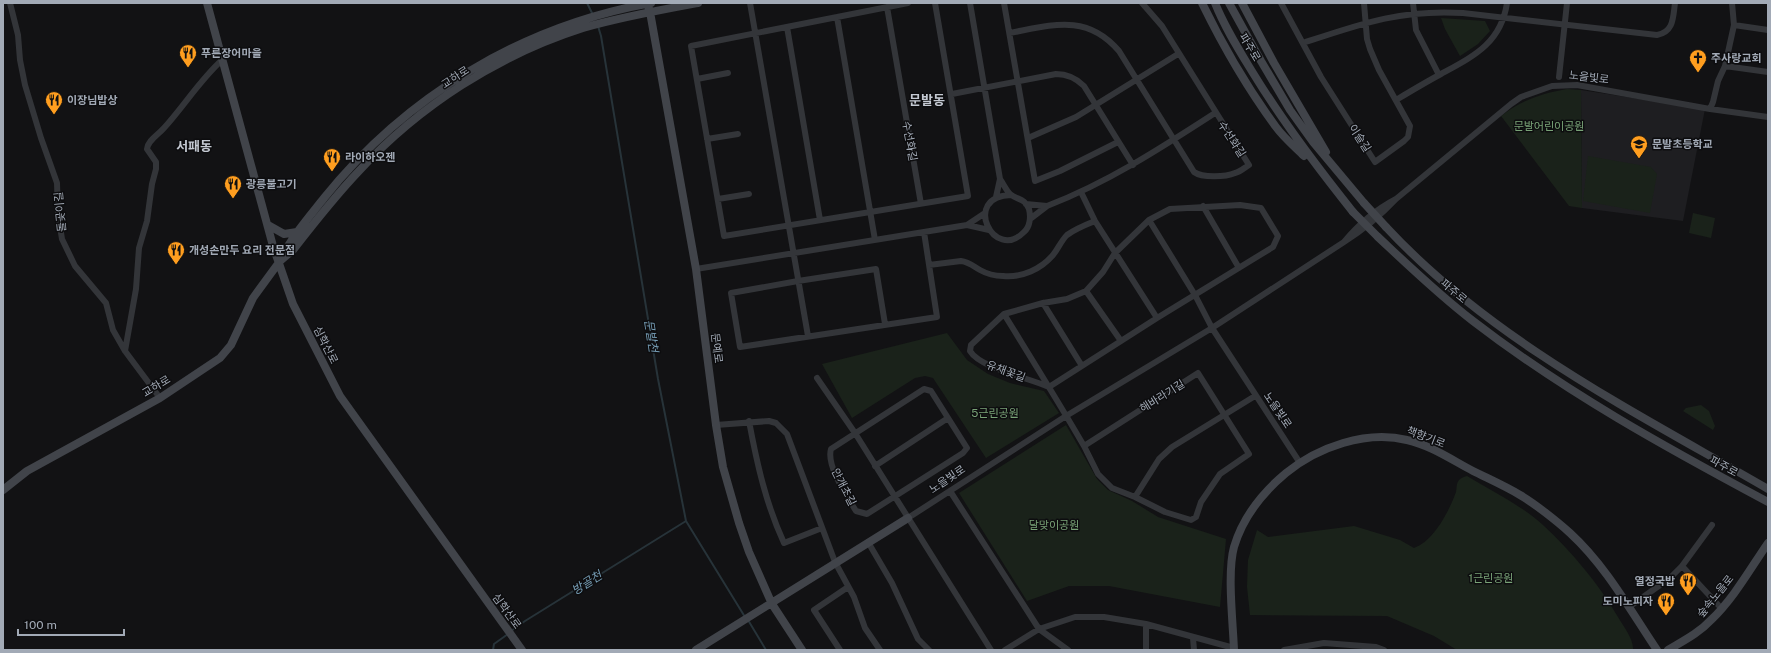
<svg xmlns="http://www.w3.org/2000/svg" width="1771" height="653" font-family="'Public Sans','Noto Sans KR',sans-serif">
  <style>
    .built { fill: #1e1e21 }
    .green { fill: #1a221a }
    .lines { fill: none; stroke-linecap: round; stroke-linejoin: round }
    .stream { stroke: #273339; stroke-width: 2 }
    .street { stroke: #333539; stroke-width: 6 }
    .secondary { stroke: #41444a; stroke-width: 8 }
    .secondary-bridge { stroke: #41444a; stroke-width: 8 }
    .labels { text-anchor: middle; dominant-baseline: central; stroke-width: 3; stroke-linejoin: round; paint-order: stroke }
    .street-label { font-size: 11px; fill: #a2aab6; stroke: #0d0d0f }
    .poi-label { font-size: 11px; font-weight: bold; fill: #a2aab6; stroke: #0d0d0f; text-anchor: start }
    .park-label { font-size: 11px; fill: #79a377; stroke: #0d0d0f }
    .water-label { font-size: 12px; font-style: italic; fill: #769db5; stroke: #0d0d0f }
    .quarter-label { font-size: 13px; font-weight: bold; fill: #c4c9d2; stroke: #0d0d0f }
  </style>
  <rect width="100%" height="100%" fill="#121214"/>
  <path class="built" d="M1581,90L1705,109L1683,221L1582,208Z"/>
  <path class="green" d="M1441,18L1485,21L1490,31L1478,44L1460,56L1445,29Z
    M1567,89L1581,90L1582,208L1569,206L1501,116C1523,100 1539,94 1567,89Z
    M1588,156L1651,167L1657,174L1650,213L1583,201Z
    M1693,213L1715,218L1711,238L1689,233Z
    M947,333L967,360L988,374L1010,383L1044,391L1059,413L986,458L933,378L925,376L915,378L852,418L822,364Z
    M1701,405L1709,411L1715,426L1713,430L1683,411L1686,408Z
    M1066,425L1097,479L1108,490L1132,501L1158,517L1226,539L1220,607L1109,586H1069L1027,601L959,493Z
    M1467,476C1492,491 1521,505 1543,525C1572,552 1598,583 1618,617C1623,626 1634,639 1633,650H1457L1434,636L1387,616L1250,615L1247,587L1248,560L1257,530L1268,537L1354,526L1400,540L1414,548C1434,541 1449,511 1456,492C1457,488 1456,484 1459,480C1461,478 1463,477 1467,476Z"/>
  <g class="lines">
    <path class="stream" d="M587,3L593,15
      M598,26L601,36L658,379L686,521L745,617
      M748,620L766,650
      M511,631L525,621L686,521
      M493,650L494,644L508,634"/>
    <path class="street" d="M10,3L18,35L20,60L25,85L41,138L57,183L58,214L62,239L75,266L106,303L113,330L125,351L160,398
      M750,3L808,336
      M908,3L691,46L724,236L968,196L935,3
      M970,3L1000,179
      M1004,3L1035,181L1060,171L1118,142
      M1281,3L1321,77L1375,162L1404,141L1408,137L1410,126L1379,70L1370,49L1367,39L1364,3
      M1413,3L1416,30L1439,75
      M887,7L921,204
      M837,17L875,240
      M1734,25L1768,30
      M787,27L820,220
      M1010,33C1052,25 1087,13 1119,51L1194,172C1202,178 1226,177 1235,173C1240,172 1244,168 1249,165L1162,26L1142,3
      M1303,43C1360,24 1401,9 1463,13L1657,35C1674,32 1673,17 1675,3
      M1725,66L1768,72
      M1559,77L1567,3
      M697,79L728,73
      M952,94L1056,74C1068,74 1076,78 1084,86L1133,165
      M1396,100C1411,91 1426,82 1441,74C1474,56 1501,43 1507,3
      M1710,109L1713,102L1718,81L1725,66L1734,25L1732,3
      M1028,138L1076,117L1178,54
      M707,139L738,134
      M1081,192L1095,221L1157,318
      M996,197L1000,179C1003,183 1006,190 1010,194C1017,200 1025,198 1029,209C1031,217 1030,227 1024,232C994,263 961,196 1011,195
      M718,199L749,194
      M1396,199C1375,210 1359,224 1344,242C1363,230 1380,216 1396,199L1511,104L1521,97L1552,86L1577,85L1710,109L1768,117
      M1026,204L1047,206L1030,219
      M1047,206C1107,183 1161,148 1215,113
      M1203,206L1239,268
      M985,213L967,225L989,230
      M929,265L961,261C969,262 973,266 980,270C987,274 995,276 1003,276C1022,278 1041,269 1053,255C1058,249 1061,241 1067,235C1075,229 1085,225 1095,221
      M696,269L967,225
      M1086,291L1121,341
      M1043,303L1082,366
      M1004,314L1043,303L1067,299L1086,291L1103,272L1115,253L1149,220
      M885,324L876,269L798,281L731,293L740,347L937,317L924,232
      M125,351L136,289L139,248L147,221L152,184L156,169V162L147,149C148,140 158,135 164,128C184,106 200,80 222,60
      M1198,373L1249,454L1220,474L1201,502L1196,517L1191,520L1165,512L1135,497L1112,488L1098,474L1084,446Z
      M817,378L855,433L991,650
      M924,389L931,391L967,448L963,453L867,514L856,511C847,496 826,466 831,449Z
      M749,421C757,464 766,504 784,543L822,528
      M716,425L769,421L776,423L787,434L835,562L854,597L865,628L880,650
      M1084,446C1058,401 1031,358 1004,314L971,345L970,351C980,368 1029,378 1049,387L1157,318L1273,247L1278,236L1261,208L1240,205L1170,209L1149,220L1195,295L1212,328L1300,463
      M875,466L948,418
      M950,491L1039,629L1068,650
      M1135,497L1159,459L1172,447L1255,396
      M908,518L1066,416L1212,328L1344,242
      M868,542L892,583L918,639L929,650
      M1682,566L1722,609
      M1629,607L1670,578L1682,566L1712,525
      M1146,624V650
      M1193,638L1194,650
      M840,650L814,610L848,587
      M1005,650L1039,629L1075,617H1104L1146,624L1234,648
      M1284,650L1324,643L1376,647L1384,650"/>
    <path class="secondary" d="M207,3L273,246L293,304L340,396L522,650
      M647,3L650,12L696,269L716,425L723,467L739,523L749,552L772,604L802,650
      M1202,3C1223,46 1248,89 1276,127C1284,138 1295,147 1304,156
      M1215,3C1225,28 1239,50 1253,73C1283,122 1317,167 1353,212
      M1229,3L1261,61L1290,110L1313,142L1364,203
      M1242,3L1274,63L1326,152
      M268,225L284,234L297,232
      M1386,227C1492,341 1635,412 1768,489
      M1378,237C1409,266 1439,295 1473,321C1565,392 1667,448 1768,502
      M282,257C293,235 309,217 324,198C406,96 522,26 651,3
      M3,490L27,471L160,398L220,358L231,345L253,298L280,261L293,250C314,223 335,196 359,171C419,106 498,55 583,28C621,17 660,10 698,3
      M696,650L908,518
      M1234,650C1233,623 1227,572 1234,547C1243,517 1262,493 1286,473C1318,447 1366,430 1407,440C1430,445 1452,460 1473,471C1489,479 1505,486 1520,495C1534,503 1558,522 1570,533C1606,566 1630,610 1657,650
      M1668,650C1683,641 1699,633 1711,620C1734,598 1750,569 1768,543"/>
    <path class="secondary-bridge" d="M1364,203L1386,227
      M1353,212L1378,237"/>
  </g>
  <defs>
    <g id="restaurant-pin" transform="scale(0.9)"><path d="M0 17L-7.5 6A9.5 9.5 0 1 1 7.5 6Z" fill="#ff9e1f" stroke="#0d0d0f"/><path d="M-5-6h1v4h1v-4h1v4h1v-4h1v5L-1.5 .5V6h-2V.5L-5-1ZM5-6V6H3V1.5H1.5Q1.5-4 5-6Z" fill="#111"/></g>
    <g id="church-pin" transform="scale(0.9)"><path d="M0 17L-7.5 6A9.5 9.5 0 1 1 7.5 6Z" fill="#ff9e1f" stroke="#0d0d0f"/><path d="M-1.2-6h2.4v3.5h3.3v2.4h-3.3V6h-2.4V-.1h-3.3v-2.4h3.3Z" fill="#111"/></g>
    <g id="school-pin" transform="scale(0.9)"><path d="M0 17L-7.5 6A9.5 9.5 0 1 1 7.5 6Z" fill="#ff9e1f" stroke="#0d0d0f"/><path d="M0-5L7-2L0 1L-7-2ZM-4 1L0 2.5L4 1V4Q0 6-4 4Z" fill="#111"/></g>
  </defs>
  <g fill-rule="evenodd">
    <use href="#restaurant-pin" x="188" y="53"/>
    <use href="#church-pin" x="1698" y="58"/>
    <use href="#restaurant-pin" x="54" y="100"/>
    <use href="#school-pin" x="1639" y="144"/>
    <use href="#restaurant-pin" x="332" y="157"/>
    <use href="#restaurant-pin" x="233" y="184"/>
    <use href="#restaurant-pin" x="176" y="250"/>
    <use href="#restaurant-pin" x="1688" y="581"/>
    <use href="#restaurant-pin" x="1666" y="601"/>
  </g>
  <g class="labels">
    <g class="street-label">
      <text transform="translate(1250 47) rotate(59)">파주로</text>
      <text transform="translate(455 77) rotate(-33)">교하로</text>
      <text transform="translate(1589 77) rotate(7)">노을빛로</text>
      <text transform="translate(1360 138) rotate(57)">이슬길</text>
      <text transform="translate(1232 139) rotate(57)">수선화길</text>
      <text transform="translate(910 141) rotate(80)">수선화길</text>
      <text transform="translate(60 212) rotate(-95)">돌곶이길</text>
      <text transform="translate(1454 291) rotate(40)">파주로</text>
      <text transform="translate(326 345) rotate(63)">심학산로</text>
      <text transform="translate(717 348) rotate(83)">문예로</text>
      <text transform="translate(1006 371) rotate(20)">유채꽃길</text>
      <text transform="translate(156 386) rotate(-31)">교하로</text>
      <text transform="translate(1162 396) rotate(-32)">해바라기길</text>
      <text transform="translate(1278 410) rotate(56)">노을빛로</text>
      <text transform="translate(1426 437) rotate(21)">책향기로</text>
      <text transform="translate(1724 466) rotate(29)">파주로</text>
      <text transform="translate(947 479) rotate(-34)">노을빛로</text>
      <text transform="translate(844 487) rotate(63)">안개초길</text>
      <text transform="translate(1715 596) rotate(-51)">숲속노을로</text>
      <text transform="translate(507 611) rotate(54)">심학산로</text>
    </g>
    <g class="poi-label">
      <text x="201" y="53">푸른장어마을</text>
      <text x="1711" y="58">주사랑교회</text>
      <text x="67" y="100">이장님밥상</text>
      <text x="1652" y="144">문발초등학교</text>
      <text x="345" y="157">라이하오젠</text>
      <text x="246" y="184">광릉불고기</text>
      <text x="189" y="250">개성손만두 요리 전문점</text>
      <text x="1675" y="581" text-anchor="end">열정국밥</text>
      <text x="1653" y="601" text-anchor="end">도미노피자</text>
    </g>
    <g class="park-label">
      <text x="1549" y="126">문발어린이공원</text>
      <text x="995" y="413">5근린공원</text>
      <text x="1054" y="525">달맞이공원</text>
      <text x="1491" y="578">1근린공원</text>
    </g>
    <g class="water-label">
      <text transform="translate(651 336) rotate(81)">문발천</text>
      <text transform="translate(587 583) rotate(-32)">방골천</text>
    </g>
    <g class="quarter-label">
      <text x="927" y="100">문발동</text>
      <text x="194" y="146">서패동</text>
    </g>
  </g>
  <rect width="1771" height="653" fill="none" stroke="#a2aab6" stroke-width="8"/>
  <path d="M18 629v6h106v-6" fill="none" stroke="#a2aab6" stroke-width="2"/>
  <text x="24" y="629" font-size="12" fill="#a2aab6" stroke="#0d0d0f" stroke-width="3" paint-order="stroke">100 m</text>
</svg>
